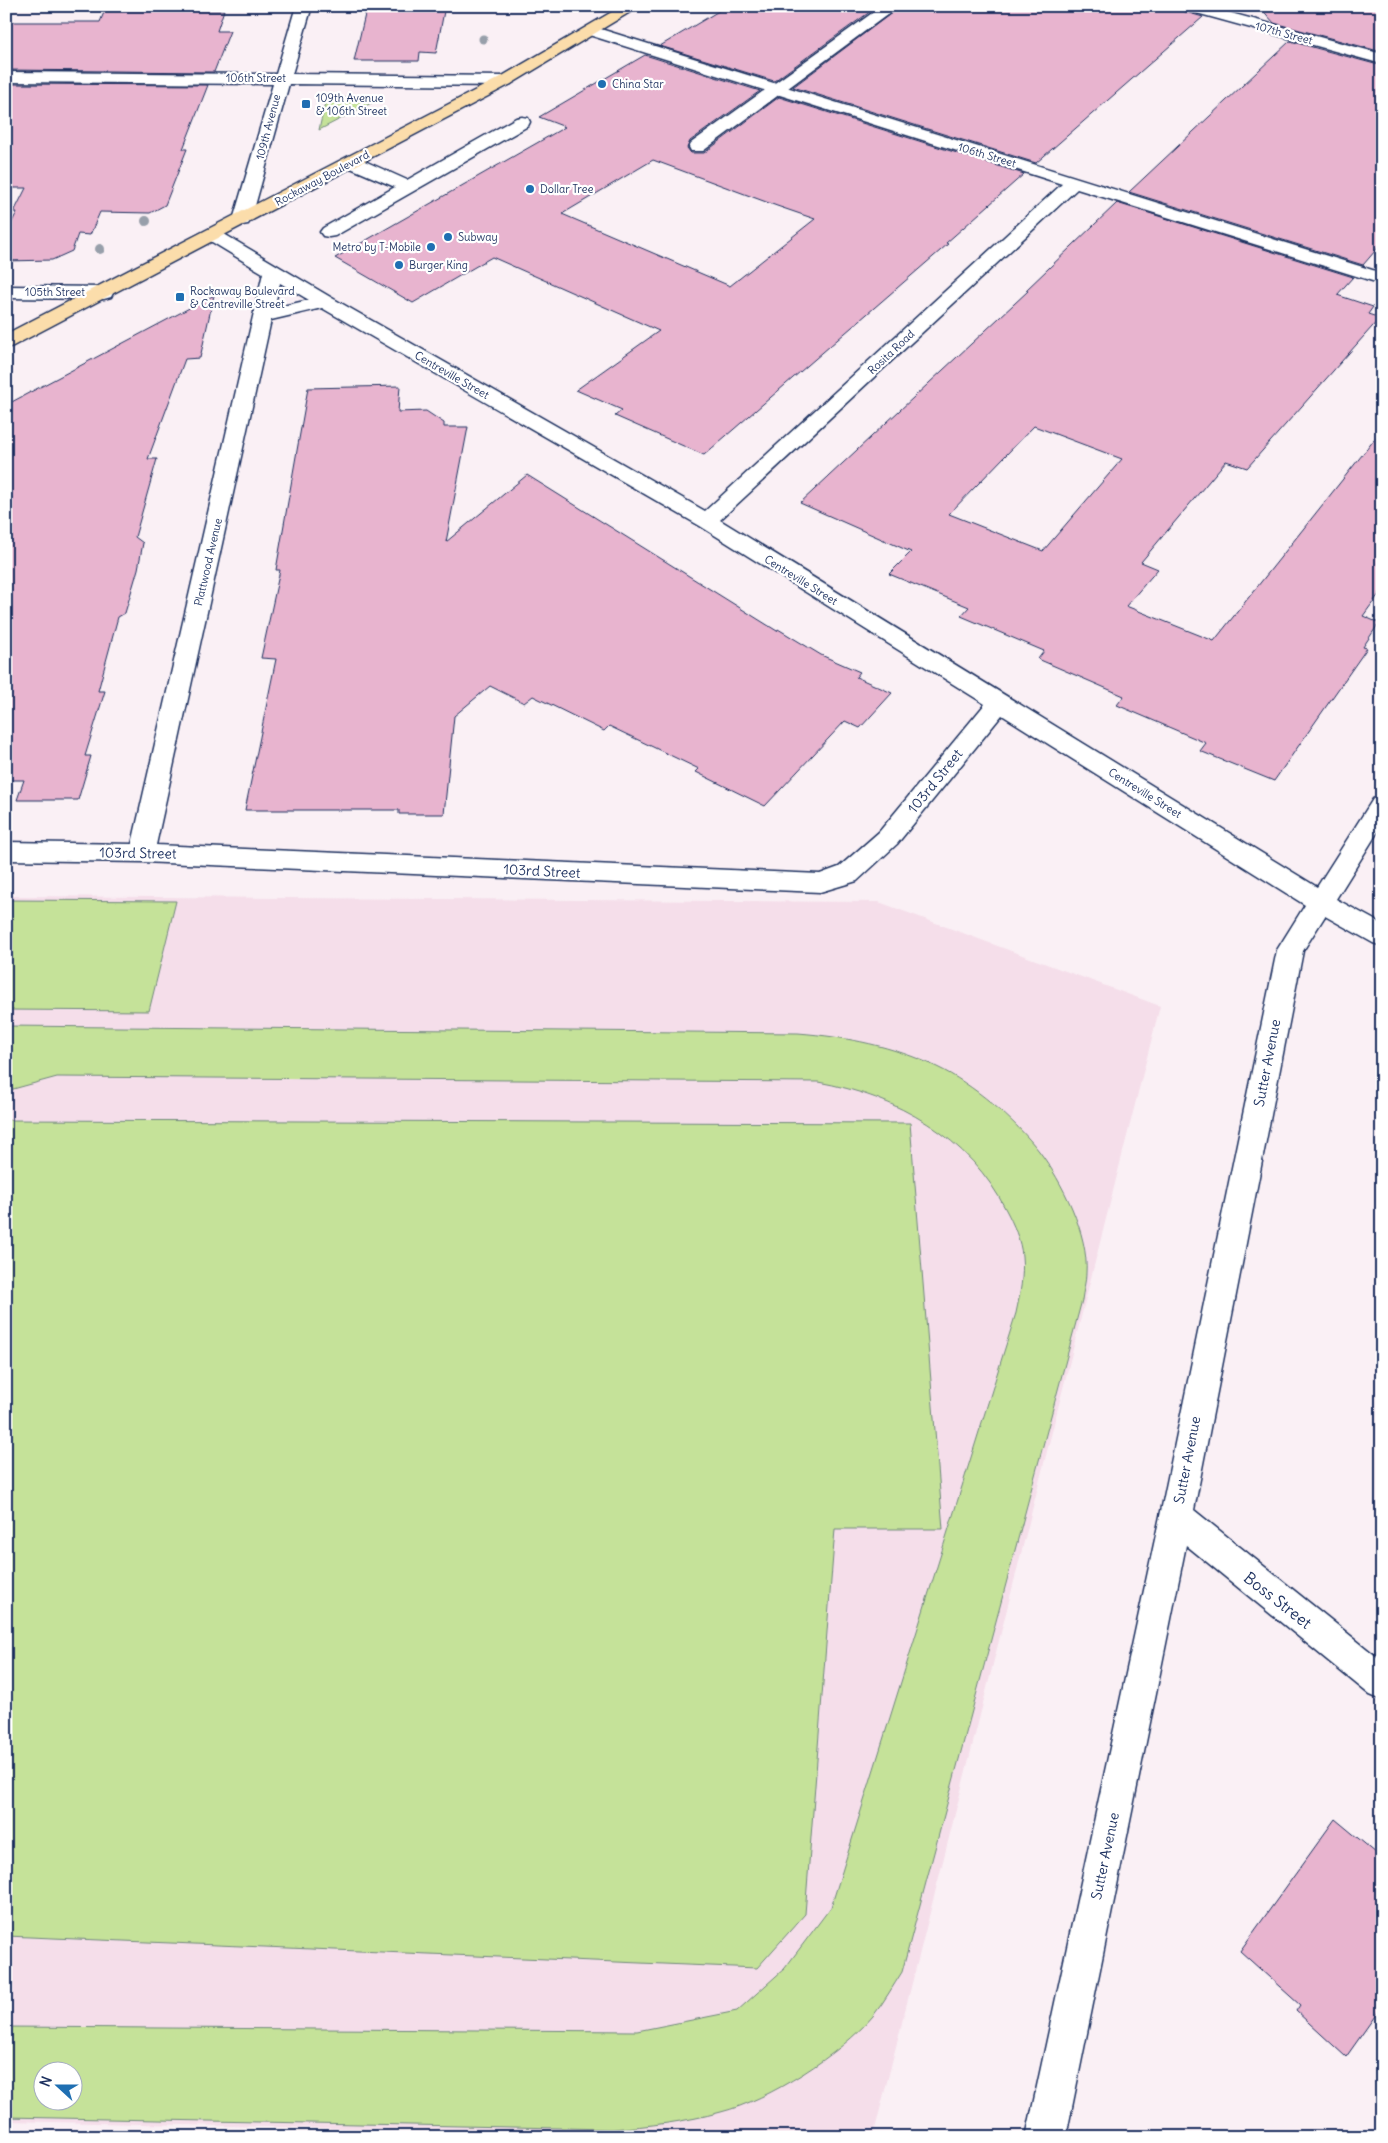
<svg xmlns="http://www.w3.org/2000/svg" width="1388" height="2143" font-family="Delius,sans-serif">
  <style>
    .built { fill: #f5deea; fill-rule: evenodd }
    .green { fill: #c5e299; stroke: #70887c; fill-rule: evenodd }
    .building { fill: #e8b4cf; stroke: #1b2f5e; fill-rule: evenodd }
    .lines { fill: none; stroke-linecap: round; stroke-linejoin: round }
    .service-casing { stroke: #1b2f5e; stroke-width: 3 }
    .minor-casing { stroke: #1b2f5e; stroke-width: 3 }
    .primary-casing { stroke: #1b2f5e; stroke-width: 3 }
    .service { fill: #fff; fill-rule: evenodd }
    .minor { fill: #fff; fill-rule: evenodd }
    .primary { fill: #fbddab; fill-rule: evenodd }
    .tree { fill: #979faa }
    .poi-dot { fill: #1f6fb2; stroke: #fff; stroke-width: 2 }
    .labels { text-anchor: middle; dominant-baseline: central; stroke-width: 4.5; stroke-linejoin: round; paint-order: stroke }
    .far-street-label { font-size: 11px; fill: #1b2f5e; stroke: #fff }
    .far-poi-label { font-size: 11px; fill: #1b2f5e; stroke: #fff; text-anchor: start }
    .street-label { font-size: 14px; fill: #1b2f5e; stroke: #fff }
    .near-street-label { font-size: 16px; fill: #1b2f5e; stroke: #fff }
  </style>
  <rect width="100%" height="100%" fill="#faf0f5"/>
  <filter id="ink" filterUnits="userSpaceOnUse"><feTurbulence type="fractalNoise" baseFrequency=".02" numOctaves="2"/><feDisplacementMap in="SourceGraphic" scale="10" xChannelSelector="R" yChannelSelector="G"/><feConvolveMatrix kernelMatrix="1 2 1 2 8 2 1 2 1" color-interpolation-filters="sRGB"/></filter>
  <g filter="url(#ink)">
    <path class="built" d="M6,896L879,902L1160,1006L873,2137H509L499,2132L6,2121ZM42,2070H72V2100H42Z"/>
    <path class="green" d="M326,98H381L319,130Z
      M6,900L176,901L149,1011L6,1010Z
      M6,1026L798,1033C847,1037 893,1046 937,1067C973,1084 1015,1120 1039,1151C1062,1181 1089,1235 1086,1273C1086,1282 1083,1291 1082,1300L902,1972C893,1986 884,2002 873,2016C841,2054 769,2100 721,2112C685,2122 649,2126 612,2129L6,2117V2027L637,2031L737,2011L785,1968L831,1907L1016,1313C1020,1294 1024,1276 1022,1256C1021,1241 1013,1223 1006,1210C970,1137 896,1096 818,1082L57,1077L6,1091ZM72,2070V2100H42V2070Z
      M6,1120L910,1123L943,1529H835L805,1914L757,1968L6,1936Z"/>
    <path class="building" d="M367,6H445L436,53L420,52L419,61H354Z
      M727,6H878L774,81L660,46Z
      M901,6H1178L1182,11L1203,17L1036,163L793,87Z
      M1259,6H1382V52L1274,23Z
      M105,10H224L217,31H230L214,72L6,70V22H100Z
      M1290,41L1382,66V243L1363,265L1129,192Z
      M645,55L760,91L690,141L687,148L691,153H704L779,97L1024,174L946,243L948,244L704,455L615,416L622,410L576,390L659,331L492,257L413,303L335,258L565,127L539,117ZM653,160L777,206L815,219L730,286L562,214Z
      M6,84L208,85L183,149H187L165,205L150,213L100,212L90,235L78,234L72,251L52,260L6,261V234L17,212H14L26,188H6Z
      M1117,203L1353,277L1337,295L1373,307L1368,314L1380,318L1247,468L1226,461L1141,562L1158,569L1126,606L1214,641L1382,430V590L1363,616L1379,623L1363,647L1367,648L1274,781L1200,751L1206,743L1117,705L1124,696L1038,659L1044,651L961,616L969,607L889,574L911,552L800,503L1028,291L1026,290ZM1034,426L1122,459L1043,551L949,514Z
      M214,295L200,358L185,359L148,459H157L135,537L143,543L138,569L125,613L118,617L98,691H105L85,756H91L78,800H17L24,780H6V405Z
      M400,386L398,412L426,411L444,423V427H468L446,542L527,475L777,631L778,629L821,655L860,672L856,677L892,693L860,728L845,721L765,806L696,772L699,769L609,726L604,731L533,696L524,703L490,686L454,716L444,814H399V810H245L276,659L261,658L280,570H276L308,388Z
      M1335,1819L1382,1858V2006L1346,2057L1296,2011L1300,2005L1240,1951Z"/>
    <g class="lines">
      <g class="service-casing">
        <path id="service" d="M882,6H899L703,151H691L689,147L691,143Z
          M522,117L528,118L530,122L528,126L335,236L329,237L323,236L320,232L323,228L395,187L346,166L343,162L346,158H358L407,180L516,118Z"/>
      </g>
      <g class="minor-casing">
        <path id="minor" d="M296,6H312L292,74L505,76L511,78L513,81L511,84L505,86L289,84L251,220L248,224L242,225L236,224L233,220L273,84L6,82V72L276,74Z
          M1180,6H1205L1382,54V64L1182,9Z
          M591,26L1382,273V284L1077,189L720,520L1317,887L1373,799L1382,796V825L1336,899L1382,924V946L1373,943L1325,916L1303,951L1194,1510L1382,1661V1700L1370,1695L1186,1545L1066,2137H1026L1160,1516L1277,950L1305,905L1002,715L897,844L857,881L820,892L142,862L6,860V842L132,844L263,273L207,239L204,235L207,231L213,230L219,231L332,298L705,511L1062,184L586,34L583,31L586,28ZM280,283L309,300L274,308ZM322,308L700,526L985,704L879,832L839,867L820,874L156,845L271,320Z
          M6,286L104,287L111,289L113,293L111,297L104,299L6,298Z"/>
      </g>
      <g class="primary-casing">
        <path id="primary" d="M622,6H640L511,84L13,346L6,348V334L499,78Z"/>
      </g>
      <use href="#service" class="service"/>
      <use href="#minor" class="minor"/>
      <use href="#primary" class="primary"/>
    </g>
    <g class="tree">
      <circle cx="483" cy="39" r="4.5"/>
      <circle cx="146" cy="221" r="5"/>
      <circle cx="100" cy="249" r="5"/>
    </g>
  </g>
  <g class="poi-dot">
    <circle cx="602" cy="84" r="5"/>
    <rect x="301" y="99" width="10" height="10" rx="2.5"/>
    <circle cx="530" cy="189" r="5"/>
    <circle cx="448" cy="237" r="5"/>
    <circle cx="431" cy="247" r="5"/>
    <circle cx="399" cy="265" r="5"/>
    <rect x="175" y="292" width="10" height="10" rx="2.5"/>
  </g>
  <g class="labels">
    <g class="far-street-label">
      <text transform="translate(1284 33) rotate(15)">107th Street</text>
      <text x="256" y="78">106th Street</text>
      <text transform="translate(268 127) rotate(-75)">109th Avenue</text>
      <text transform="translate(987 155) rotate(17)">106th Street</text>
      <text transform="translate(322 178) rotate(-28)">Rockaway Boulevard</text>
      <text x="55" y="292">105th Street</text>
      <text transform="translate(891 352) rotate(-43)">Rosita Road</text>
      <text transform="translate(452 375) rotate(30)">Centreville Street</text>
      <text transform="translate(208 562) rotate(-77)">Plattwood Avenue</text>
      <text transform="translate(801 580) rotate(32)">Centreville Street</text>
      <text transform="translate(1145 793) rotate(32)">Centreville Street</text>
    </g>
    <g class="far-poi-label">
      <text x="612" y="84">China Star</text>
      <text x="316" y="98">109th Avenue<tspan x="316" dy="13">&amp; 106th Street</tspan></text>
      <text x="540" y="189">Dollar Tree</text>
      <text x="458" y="237">Subway</text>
      <text x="421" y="247" text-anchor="end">Metro by T-Mobile</text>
      <text x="409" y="265">Burger King</text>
      <text x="190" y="291">Rockaway Boulevard<tspan x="190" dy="13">&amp; Centreville Street</tspan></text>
    </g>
    <g class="street-label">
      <text transform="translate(935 781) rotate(-51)">103rd Street</text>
      <text transform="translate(138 853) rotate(1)">103rd Street</text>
      <text transform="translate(542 871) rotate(3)">103rd Street</text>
      <text transform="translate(1267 1063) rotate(-79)">Sutter Avenue</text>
      <text transform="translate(1187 1460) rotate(-79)">Sutter Avenue</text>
      <text transform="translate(1105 1856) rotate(-78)">Sutter Avenue</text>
    </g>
    <g class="near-street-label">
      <text transform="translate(1278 1600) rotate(38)">Boss Street</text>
    </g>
  </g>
  <rect width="1388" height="2143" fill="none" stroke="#fff" stroke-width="25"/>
  <rect x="12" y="12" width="1363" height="2118" fill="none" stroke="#1b2f5e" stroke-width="2" filter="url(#ink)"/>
  <g transform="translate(58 2086) rotate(291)"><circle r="24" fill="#ffffff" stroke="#a4acbf"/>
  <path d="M0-4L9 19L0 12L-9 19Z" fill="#1f6fb2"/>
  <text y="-8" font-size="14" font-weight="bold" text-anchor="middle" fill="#1b2f5e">N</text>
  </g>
</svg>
